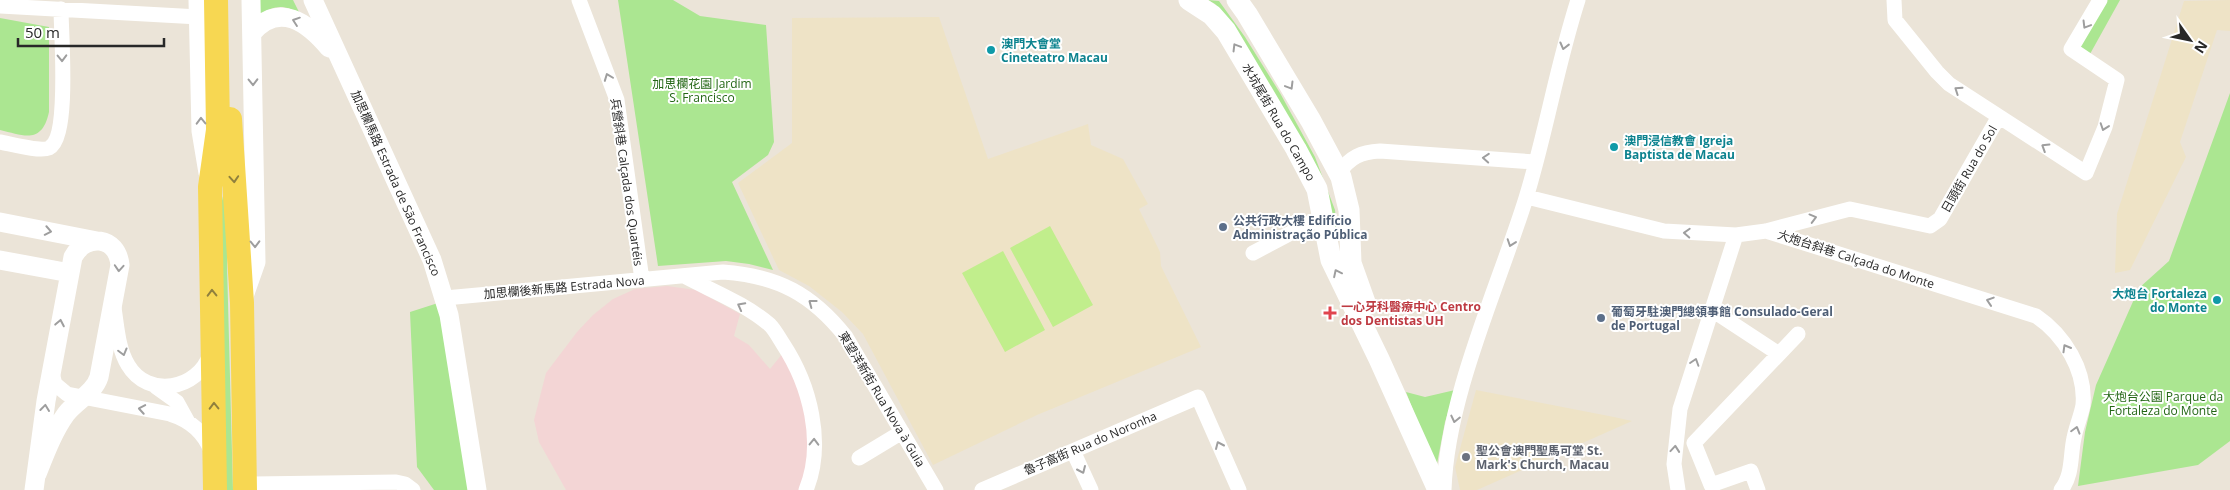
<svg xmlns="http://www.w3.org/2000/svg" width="2230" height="490" font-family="'Open Sans','Noto Sans SC',sans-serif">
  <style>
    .education { fill: #eee3c6 }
    .medical { fill: #f3d5d5 }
    .green { fill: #abe691 }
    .pitch { fill: #c1ee8c }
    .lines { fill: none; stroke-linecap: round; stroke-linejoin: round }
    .minor { stroke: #fff; stroke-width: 15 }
    .tertiary { stroke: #fff; stroke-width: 19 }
    .secondary { stroke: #fff; stroke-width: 21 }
    .primary { stroke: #f7d752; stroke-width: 24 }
    .oneway { stroke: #9e9e9e }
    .oneway2 { stroke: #90803d }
    .culture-dot { fill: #0f9aa8; stroke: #fff; stroke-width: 2 }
    .service-dot { fill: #5c6f8a; stroke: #fff; stroke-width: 2 }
    .health-dot { fill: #e0444e; stroke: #fff; stroke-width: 2 }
    .worship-dot { fill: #6b7280; stroke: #fff; stroke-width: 2 }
    .labels { text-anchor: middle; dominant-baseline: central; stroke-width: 4; stroke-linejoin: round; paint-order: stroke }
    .culture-label { font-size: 12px; font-weight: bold; fill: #0d838f; stroke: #fff; text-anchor: start }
    .park-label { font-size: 12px; fill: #246716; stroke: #fff }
    .street-label { font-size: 12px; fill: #282828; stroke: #fff }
    .service-label { font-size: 12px; font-weight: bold; fill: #4e5e75; stroke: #fff; text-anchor: start }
    .health-label { font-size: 12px; font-weight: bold; fill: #be3a42; stroke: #fff; text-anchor: start }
    .worship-label { font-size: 12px; font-weight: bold; fill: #5b616d; stroke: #fff; text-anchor: start }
  </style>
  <rect width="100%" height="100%" fill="#ebe4d8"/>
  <path class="education" d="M2230,0V31L2217,30L2180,142L2186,157L2130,270L2115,273L2117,214L2184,1Z
    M939,17L988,159L1088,124L1091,145L1123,159L1148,204L1139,209L1160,252L1161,266L1201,347L1037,415L933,465L863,334L842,312L809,286L779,270L738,183L792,143V18Z
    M1476,390L1614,417L1632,421L1477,490H1460L1455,467Z"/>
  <path class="medical" d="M667,286L696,290L740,314L734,336L749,345L770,369L783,353L815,417L822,443L820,466L809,490H566L539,442L534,420L546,373L577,332L593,315L613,299L635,289Z"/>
  <path class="green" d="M259,0H293L300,14C285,4 274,5 259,15Z
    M618,0H673L700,16L766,25L774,142L768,155L732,182L773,270L749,264L726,261L658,266Z
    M1208,0L1219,1L1245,37L1280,93L1315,157L1335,210L1339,256L1336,258L1331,211L1226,17L1215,4Z
    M2102,0H2120L2090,54L2076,45Z
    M0,18L49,27V112C42,144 25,136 0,130Z
    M2230,93V441L2198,465L2078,486L2085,432L2096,385L2139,288L2169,261Z
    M228,195L227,265L233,490H222L217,225L223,196Z
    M438,303L478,490H434L417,467L410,312Z
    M1455,390L1445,422L1436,469L1406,392L1425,397Z"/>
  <path class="pitch" d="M1050,226L1093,305L1053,327L1010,248Z
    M1003,251L1045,330L1005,352L962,273Z"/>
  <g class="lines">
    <path class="minor" d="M579,0L617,100L642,280
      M1894,0L1895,20L1937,72L1949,84L2086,173L2105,127L2117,80L2071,49L2100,0
      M0,6L199,17
      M0,142C11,144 40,152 49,148C70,138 61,33 61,9
      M1339,173C1350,157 1361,152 1380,151L1535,162
      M1527,197L1664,231L1736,235L1766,231L1850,209L1930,226L1940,219L1998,118
      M1766,231L2036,316C2064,335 2086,370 2083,405C2081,416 2076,427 2074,438C2070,456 2073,475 2061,490
      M1253,253L1323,216
      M684,276C712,291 746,304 770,325C775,330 779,338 783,344C810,385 825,443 806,490
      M445,298L723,272C778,276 812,294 846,337L936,490
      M114,308C117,326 118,349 128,365C148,399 198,390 210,354
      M1712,310L1779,354L1694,443L1711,485L1751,471L1758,490
      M1779,354L1798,334
      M51,370L55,384L67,394L170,414C189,420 204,432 211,451
      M156,387L177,402L188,422
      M1073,451L1091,490
      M859,458L902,432
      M245,484L396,482L405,484L413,490
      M982,490L1198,397L1239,490
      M1444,490C1447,396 1498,288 1526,198C1546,133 1557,65 1578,0
      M1678,490L1674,464L1680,409L1736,235"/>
    <path class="tertiary" d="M198,0L201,131L208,173
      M313,0L432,260L449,315L477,490
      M252,33C279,1 308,23 329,48
      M0,222L97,241
      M0,260L70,273
      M243,299L256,262L251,0
      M34,490L46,401L73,257C86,233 117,236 120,265L99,377C94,393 76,401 66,414C53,432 45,454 37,474"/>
    <path class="secondary" d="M1189,0L1212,15L1226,31L1296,149L1317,189L1331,260L1379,359L1438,490
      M1237,0L1247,14L1311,121L1341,177L1349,210L1351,263L1366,305"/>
    <path class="primary" d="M230,119L242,303L245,490
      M215,490L210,187L218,130L216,0"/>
  </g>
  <defs><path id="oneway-chevron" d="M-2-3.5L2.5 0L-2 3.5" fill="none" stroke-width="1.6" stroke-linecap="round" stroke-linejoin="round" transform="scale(1.25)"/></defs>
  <g class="oneway">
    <use href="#oneway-chevron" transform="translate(296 21) rotate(-161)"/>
    <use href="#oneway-chevron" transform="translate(2086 25) rotate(121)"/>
    <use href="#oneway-chevron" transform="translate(1564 46) rotate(104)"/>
    <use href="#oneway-chevron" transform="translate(1236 47) rotate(-121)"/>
    <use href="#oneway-chevron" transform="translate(62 58) rotate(89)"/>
    <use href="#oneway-chevron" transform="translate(608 77) rotate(-111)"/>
    <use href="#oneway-chevron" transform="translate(253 82) rotate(89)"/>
    <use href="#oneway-chevron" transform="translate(1290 86) rotate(59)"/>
    <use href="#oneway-chevron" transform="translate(1958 90) rotate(-146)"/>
    <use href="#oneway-chevron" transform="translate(201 121) rotate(-91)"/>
    <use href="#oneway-chevron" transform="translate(2104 127) rotate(109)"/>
    <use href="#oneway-chevron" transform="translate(2045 147) rotate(-148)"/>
    <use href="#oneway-chevron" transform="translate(1486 158) rotate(-176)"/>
    <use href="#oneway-chevron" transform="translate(1813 218) rotate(-15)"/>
    <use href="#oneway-chevron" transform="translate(48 231) rotate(11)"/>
    <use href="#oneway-chevron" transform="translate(1687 233) rotate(-177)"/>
    <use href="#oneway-chevron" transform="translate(1511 243) rotate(109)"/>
    <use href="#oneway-chevron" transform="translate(255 244) rotate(89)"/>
    <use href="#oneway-chevron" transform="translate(119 268) rotate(94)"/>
    <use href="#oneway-chevron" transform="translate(1337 273) rotate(-116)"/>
    <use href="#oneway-chevron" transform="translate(1990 301) rotate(-162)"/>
    <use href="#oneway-chevron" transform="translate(812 303) rotate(-143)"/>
    <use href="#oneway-chevron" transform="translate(741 306) rotate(-152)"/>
    <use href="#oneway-chevron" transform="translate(60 323) rotate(-79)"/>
    <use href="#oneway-chevron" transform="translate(2066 348) rotate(-120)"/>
    <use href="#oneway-chevron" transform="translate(123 352) rotate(75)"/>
    <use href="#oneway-chevron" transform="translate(1695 362) rotate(-72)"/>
    <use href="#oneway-chevron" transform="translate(45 408) rotate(-83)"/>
    <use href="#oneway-chevron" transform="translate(142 409) rotate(-170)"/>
    <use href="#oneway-chevron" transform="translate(1455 419) rotate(103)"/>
    <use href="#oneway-chevron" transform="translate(2076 430) rotate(-74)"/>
    <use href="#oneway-chevron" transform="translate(814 442) rotate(-89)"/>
    <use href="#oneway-chevron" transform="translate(1219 445) rotate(-114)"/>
    <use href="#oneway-chevron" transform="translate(1675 449) rotate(-85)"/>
    <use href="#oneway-chevron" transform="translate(1082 470) rotate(66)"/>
  </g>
  <g class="oneway2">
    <use href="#oneway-chevron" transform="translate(234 179) rotate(86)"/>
    <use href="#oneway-chevron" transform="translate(212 293) rotate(-91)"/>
    <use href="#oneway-chevron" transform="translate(214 406) rotate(-91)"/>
  </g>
  <g class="culture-dot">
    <circle cx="991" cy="50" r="5"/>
    <circle cx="1614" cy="147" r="5"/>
    <circle cx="2217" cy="300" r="5"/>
  </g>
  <g class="service-dot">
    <circle cx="1223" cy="227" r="5"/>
    <circle cx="1601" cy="318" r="5"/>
  </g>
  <path class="health-dot" d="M1327.5 305.5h5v5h5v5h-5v5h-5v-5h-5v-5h5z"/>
  <circle class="worship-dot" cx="1466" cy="457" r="5"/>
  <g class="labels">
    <g class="culture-label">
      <text x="1001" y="43">澳門大會堂<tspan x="1001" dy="14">Cineteatro Macau</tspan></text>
      <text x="1624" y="140">澳門浸信教會 Igreja<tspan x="1624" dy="14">Baptista de Macau</tspan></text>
      <text x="2207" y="293" text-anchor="end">大炮台 Fortaleza<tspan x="2207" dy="14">do Monte</tspan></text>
    </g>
    <g class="park-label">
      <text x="702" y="83">加思欄花園 Jardim<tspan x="702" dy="14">S. Francisco</tspan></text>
      <text x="2163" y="396">大炮台公園 Parque da<tspan x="2163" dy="14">Fortaleza do Monte</tspan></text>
    </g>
    <g class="street-label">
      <text transform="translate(1279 122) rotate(60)">水坑尾街 Rua do Campo</text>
      <text transform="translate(1969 169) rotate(-60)">日頭街 Rua do Sol</text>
      <text transform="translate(627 182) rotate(82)">兵營斜巷 Calçada dos Quartéis</text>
      <text transform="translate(396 183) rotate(66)">加思欄馬路 Estrada de São Francisco</text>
      <text transform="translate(1856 259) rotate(18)">大炮台斜巷 Calçada do Monte</text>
      <text transform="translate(564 287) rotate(-5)">加思欄後新馬路 Estrada Nova</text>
      <text transform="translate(882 399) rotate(59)">東望洋新街 Rua Nova à Guia</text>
      <text transform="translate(1090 443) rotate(-23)">魯子高街 Rua do Noronha</text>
    </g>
    <g class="service-label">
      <text x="1233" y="220">公共行政大樓 Edifício<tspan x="1233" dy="14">Administração Pública</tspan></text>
      <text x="1611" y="311">葡萄牙駐澳門總領事館 Consulado-Geral<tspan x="1611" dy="14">de Portugal</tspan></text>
    </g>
    <g class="health-label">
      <text x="1341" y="306">一心牙科醫療中心 Centro<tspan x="1341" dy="14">dos Dentistas UH</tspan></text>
    </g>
    <g class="worship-label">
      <text x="1476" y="450">聖公會澳門聖馬可堂 St.<tspan x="1476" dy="14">Mark's Church, Macau</tspan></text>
    </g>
  </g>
  <g transform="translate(2190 40) rotate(123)" stroke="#ffffff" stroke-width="4" paint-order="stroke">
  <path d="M0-4L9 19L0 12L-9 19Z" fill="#282828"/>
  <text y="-8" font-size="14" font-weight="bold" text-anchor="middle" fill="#282828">N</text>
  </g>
  <path d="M18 38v8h146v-8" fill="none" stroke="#282828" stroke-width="2.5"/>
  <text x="25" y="38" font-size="15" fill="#282828" stroke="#ffffff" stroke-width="4" paint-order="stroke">50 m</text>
</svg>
